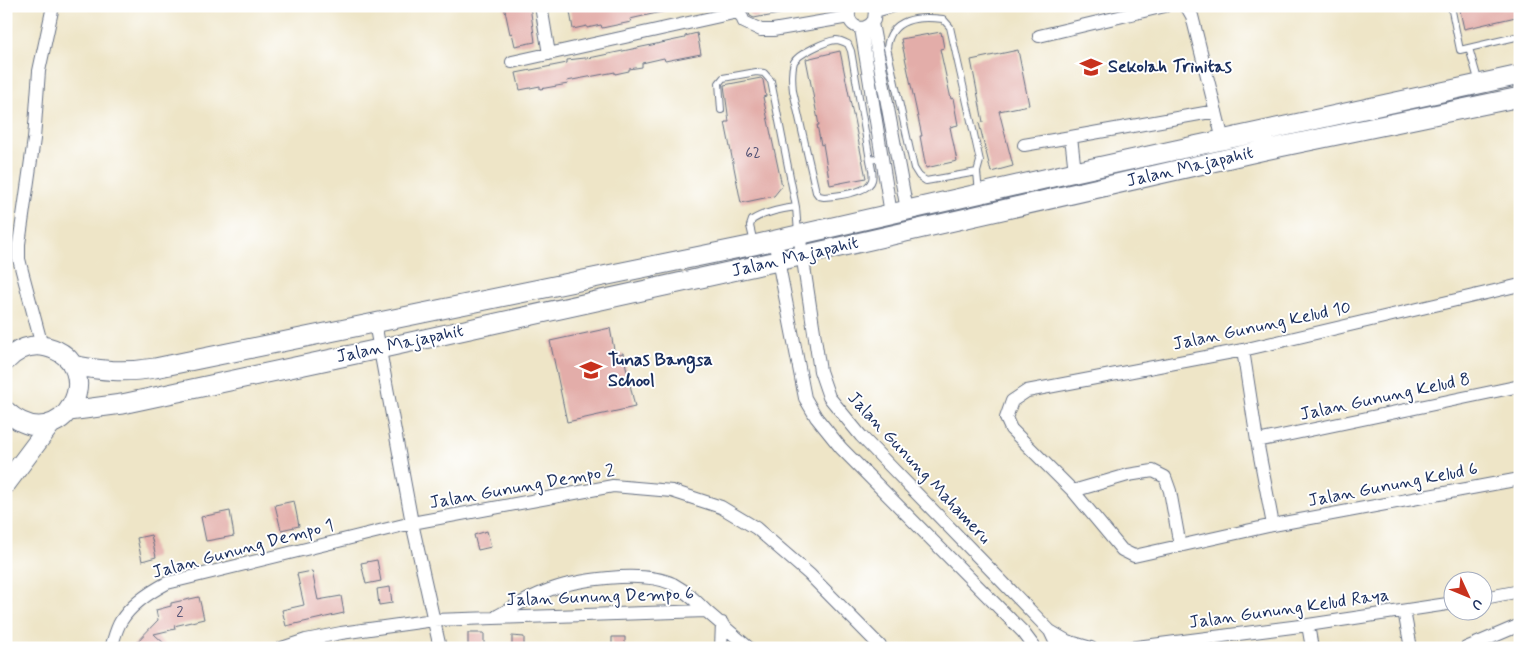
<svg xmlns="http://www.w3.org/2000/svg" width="1526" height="654" font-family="Mynerve,sans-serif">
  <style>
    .building { fill: #e3ada9 }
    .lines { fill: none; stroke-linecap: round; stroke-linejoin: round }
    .lane-casing { stroke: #656f83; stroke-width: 8 }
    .street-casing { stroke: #656f83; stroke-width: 14 }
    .secondary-casing { stroke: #656f83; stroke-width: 21 }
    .lane { stroke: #fff; stroke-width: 6 }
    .street { stroke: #fff; stroke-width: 12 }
    .secondary { stroke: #fff; stroke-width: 19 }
    .labels { text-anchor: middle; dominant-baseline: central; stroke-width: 4; stroke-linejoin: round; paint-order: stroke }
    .number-label { font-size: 15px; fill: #4d4e71 }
    .poi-label { font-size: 18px; font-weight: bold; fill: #1b2f5e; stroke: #fff; text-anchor: start }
    .street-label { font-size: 18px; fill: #1b2f5e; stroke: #fff }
  </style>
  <rect width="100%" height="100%" fill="#fff"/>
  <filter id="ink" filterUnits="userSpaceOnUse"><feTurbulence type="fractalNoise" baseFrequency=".02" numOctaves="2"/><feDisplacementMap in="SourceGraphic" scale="10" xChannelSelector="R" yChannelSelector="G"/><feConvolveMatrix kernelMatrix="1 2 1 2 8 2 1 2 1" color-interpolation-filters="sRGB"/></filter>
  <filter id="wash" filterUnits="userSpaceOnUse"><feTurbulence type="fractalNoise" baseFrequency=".0096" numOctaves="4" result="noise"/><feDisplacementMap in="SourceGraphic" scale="20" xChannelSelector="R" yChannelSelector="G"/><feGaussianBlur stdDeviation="1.12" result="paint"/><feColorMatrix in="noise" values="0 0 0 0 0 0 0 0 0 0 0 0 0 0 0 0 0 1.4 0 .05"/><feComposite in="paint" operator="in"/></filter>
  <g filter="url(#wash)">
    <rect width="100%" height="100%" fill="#eee5c7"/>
    <g id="blocks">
      <path class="building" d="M504,6H530L535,42L515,46L512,33L510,34Z
        M569,6H666V11L630,19L631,22L602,28L601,25L587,28V26L573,29Z
        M747,6H793L794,11L764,17V16L754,18L750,16Z
        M1459,6H1520V16L1464,29Z
        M941,32L944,48L940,49L951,99L953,98L958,125L950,127L957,161L926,168L920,136H922L901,39Z
        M697,33L701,54L665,61L664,58L642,63V67L629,69V71L615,74V72L567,81L568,84L540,89V86L520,90L516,73L567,63V60L594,57L685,38V36Z
        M1018,50L1029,105L999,111L1013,166L991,172L979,123L983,122L971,60Z
        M840,51L866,178L830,185L823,144L821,145L817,125H819L806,59Z
        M761,78L763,80L766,96L763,97L782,186L774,196L741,203L725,122H729L724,85Z
        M610,328L615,355L623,353L635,407L567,422L550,341Z
        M294,501L299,526L281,530L275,505Z
        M230,511L234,536L206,541L201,517Z
        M487,531L491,547L478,550L474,535Z
        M151,535L156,557L142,561L137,538Z
        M377,560L381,581L366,584L361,563Z
        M312,571L318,600L341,596L344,613L286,626L282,610L304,605L297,574Z
        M390,587L392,603L379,605L377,589Z
        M199,597L204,619L174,626L175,629L154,634L169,648H131L158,620L156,610L171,606V603Z
        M468,633H484V648H468Z
        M512,636L524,637V648H512Z
        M612,637H625V648H612Z"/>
    </g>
  </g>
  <g filter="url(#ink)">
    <use href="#blocks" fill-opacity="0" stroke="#656f83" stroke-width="1"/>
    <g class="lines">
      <g class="lane-casing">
        <path id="lane" d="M1451,6L1460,50L1520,36
          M1469,48L1479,83
          M721,110L719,83L723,78L756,72L764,73L771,81L796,207C780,209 765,212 752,220L750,226L754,243
          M870,160C871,166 874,174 872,180C869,193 836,196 824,197L819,196L816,192L793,91C792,81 791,72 794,62C798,54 826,41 836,40C840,40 844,42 848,44L851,51L870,160L882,158
          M977,172L926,181L919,176L914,168L887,48C890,18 918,16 943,19L950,27L980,161L977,172L979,193
          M796,207L798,233"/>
      </g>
      <g class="street-casing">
        <path id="street" d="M541,6L549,54
          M737,6L744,22L761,30H773L849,17
          M851,6C842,25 864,36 874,20L875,11L872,6
          M1184,6L1188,9L1192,16L1223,140
          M875,11L893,6
          M872,23L907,210
          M861,28L891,214
          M1039,36L1165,6
          M512,62L738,12
          M1071,137L1216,111
          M1024,145L1071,137L1075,172
          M799,234L820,371L829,397L861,436L1050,631L1058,648
          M774,240L805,398L816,417L841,448L1023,632L1035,648
          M1520,285L1243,350L1027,391L1012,401L1006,418L1011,429L1073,491L1122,550L1134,556L1273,525L1520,479
          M375,323L412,523L440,648
          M42,346L22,271L19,259V244L34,139L39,71L53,6
          M1243,350L1257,441L1273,525
          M1257,441L1520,386
          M1073,491L1128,475L1153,471L1165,477L1170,491L1180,546
          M1484,598L1520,591
          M1404,611L1411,648
          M497,616C512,608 528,598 544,592C575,579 643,570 673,584C686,591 696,601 706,611
          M1308,625L1312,648
          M1050,631L1067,641L1091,648
          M111,648C114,639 116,629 121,621C131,605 150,592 167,583L412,523L613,486L672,491L721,507L756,528L809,574L882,648
          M282,648L306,640L341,633L434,620L706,611L749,648
          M721,648L722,623
          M1129,648L1308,625L1454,603
          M1466,648L1520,625"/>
      </g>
      <g class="secondary-casing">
        <path id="secondary" d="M6,361C17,349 32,343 47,347C111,364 63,463 6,411
          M72,365C103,371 124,373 155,368L754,245L1075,172L1520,75
          M69,411L122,404L379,349L778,261L1265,150L1520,97
          M6,484L51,424"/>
      </g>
      <use href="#lane" class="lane"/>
      <use href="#street" class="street"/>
      <use href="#secondary" class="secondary"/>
    </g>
  </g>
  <defs>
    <g id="school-bare" transform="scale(1.725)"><path d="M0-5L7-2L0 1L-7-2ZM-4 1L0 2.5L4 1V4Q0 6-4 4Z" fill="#c8321e" stroke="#fff" stroke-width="2.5" paint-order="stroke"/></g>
  </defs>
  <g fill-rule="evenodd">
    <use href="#school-bare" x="1091" y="67"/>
    <use href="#school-bare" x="591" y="370"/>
  </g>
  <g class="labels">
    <g class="number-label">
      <text x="753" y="154">62</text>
      <text x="180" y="613">2</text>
    </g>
    <g class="poi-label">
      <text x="1108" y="67">Sekolah Trinitas</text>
      <text x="608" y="360">Tunas Bangsa<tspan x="608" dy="21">School</tspan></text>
    </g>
    <g class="street-label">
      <text transform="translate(1190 167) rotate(-13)">Jalan Majapahit</text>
      <text transform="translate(795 257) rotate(-13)">Jalan Majapahit</text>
      <text transform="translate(1262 326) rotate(-12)">Jalan Gunung Kelud 10</text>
      <text transform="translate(400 344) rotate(-12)">Jalan Majapahit</text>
      <text transform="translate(1385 397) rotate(-12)">Jalan Gunung Kelud 8</text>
      <text transform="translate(919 468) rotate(47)">Jalan Gunung Mahameru</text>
      <text transform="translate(1393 485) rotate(-11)">Jalan Gunung Kelud 6</text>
      <text transform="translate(522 487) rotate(-10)">Jalan Gunung Dempo 2</text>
      <text transform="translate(243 549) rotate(-15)">Jalan Gunung Dempo 1</text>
      <text transform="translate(600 597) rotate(-2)">Jalan Gunung Dempo 6</text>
      <text transform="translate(1289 609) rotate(-8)">Jalan Gunung Kelud Raya</text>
    </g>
  </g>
  <rect width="1526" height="654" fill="none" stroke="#fff" stroke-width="25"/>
  <g transform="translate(1468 596) rotate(134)"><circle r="24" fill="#ffffff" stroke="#a4acbf"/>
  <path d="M0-4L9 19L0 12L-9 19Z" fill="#c8321e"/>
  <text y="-8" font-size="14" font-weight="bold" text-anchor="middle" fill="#1b2f5e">U</text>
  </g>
</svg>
